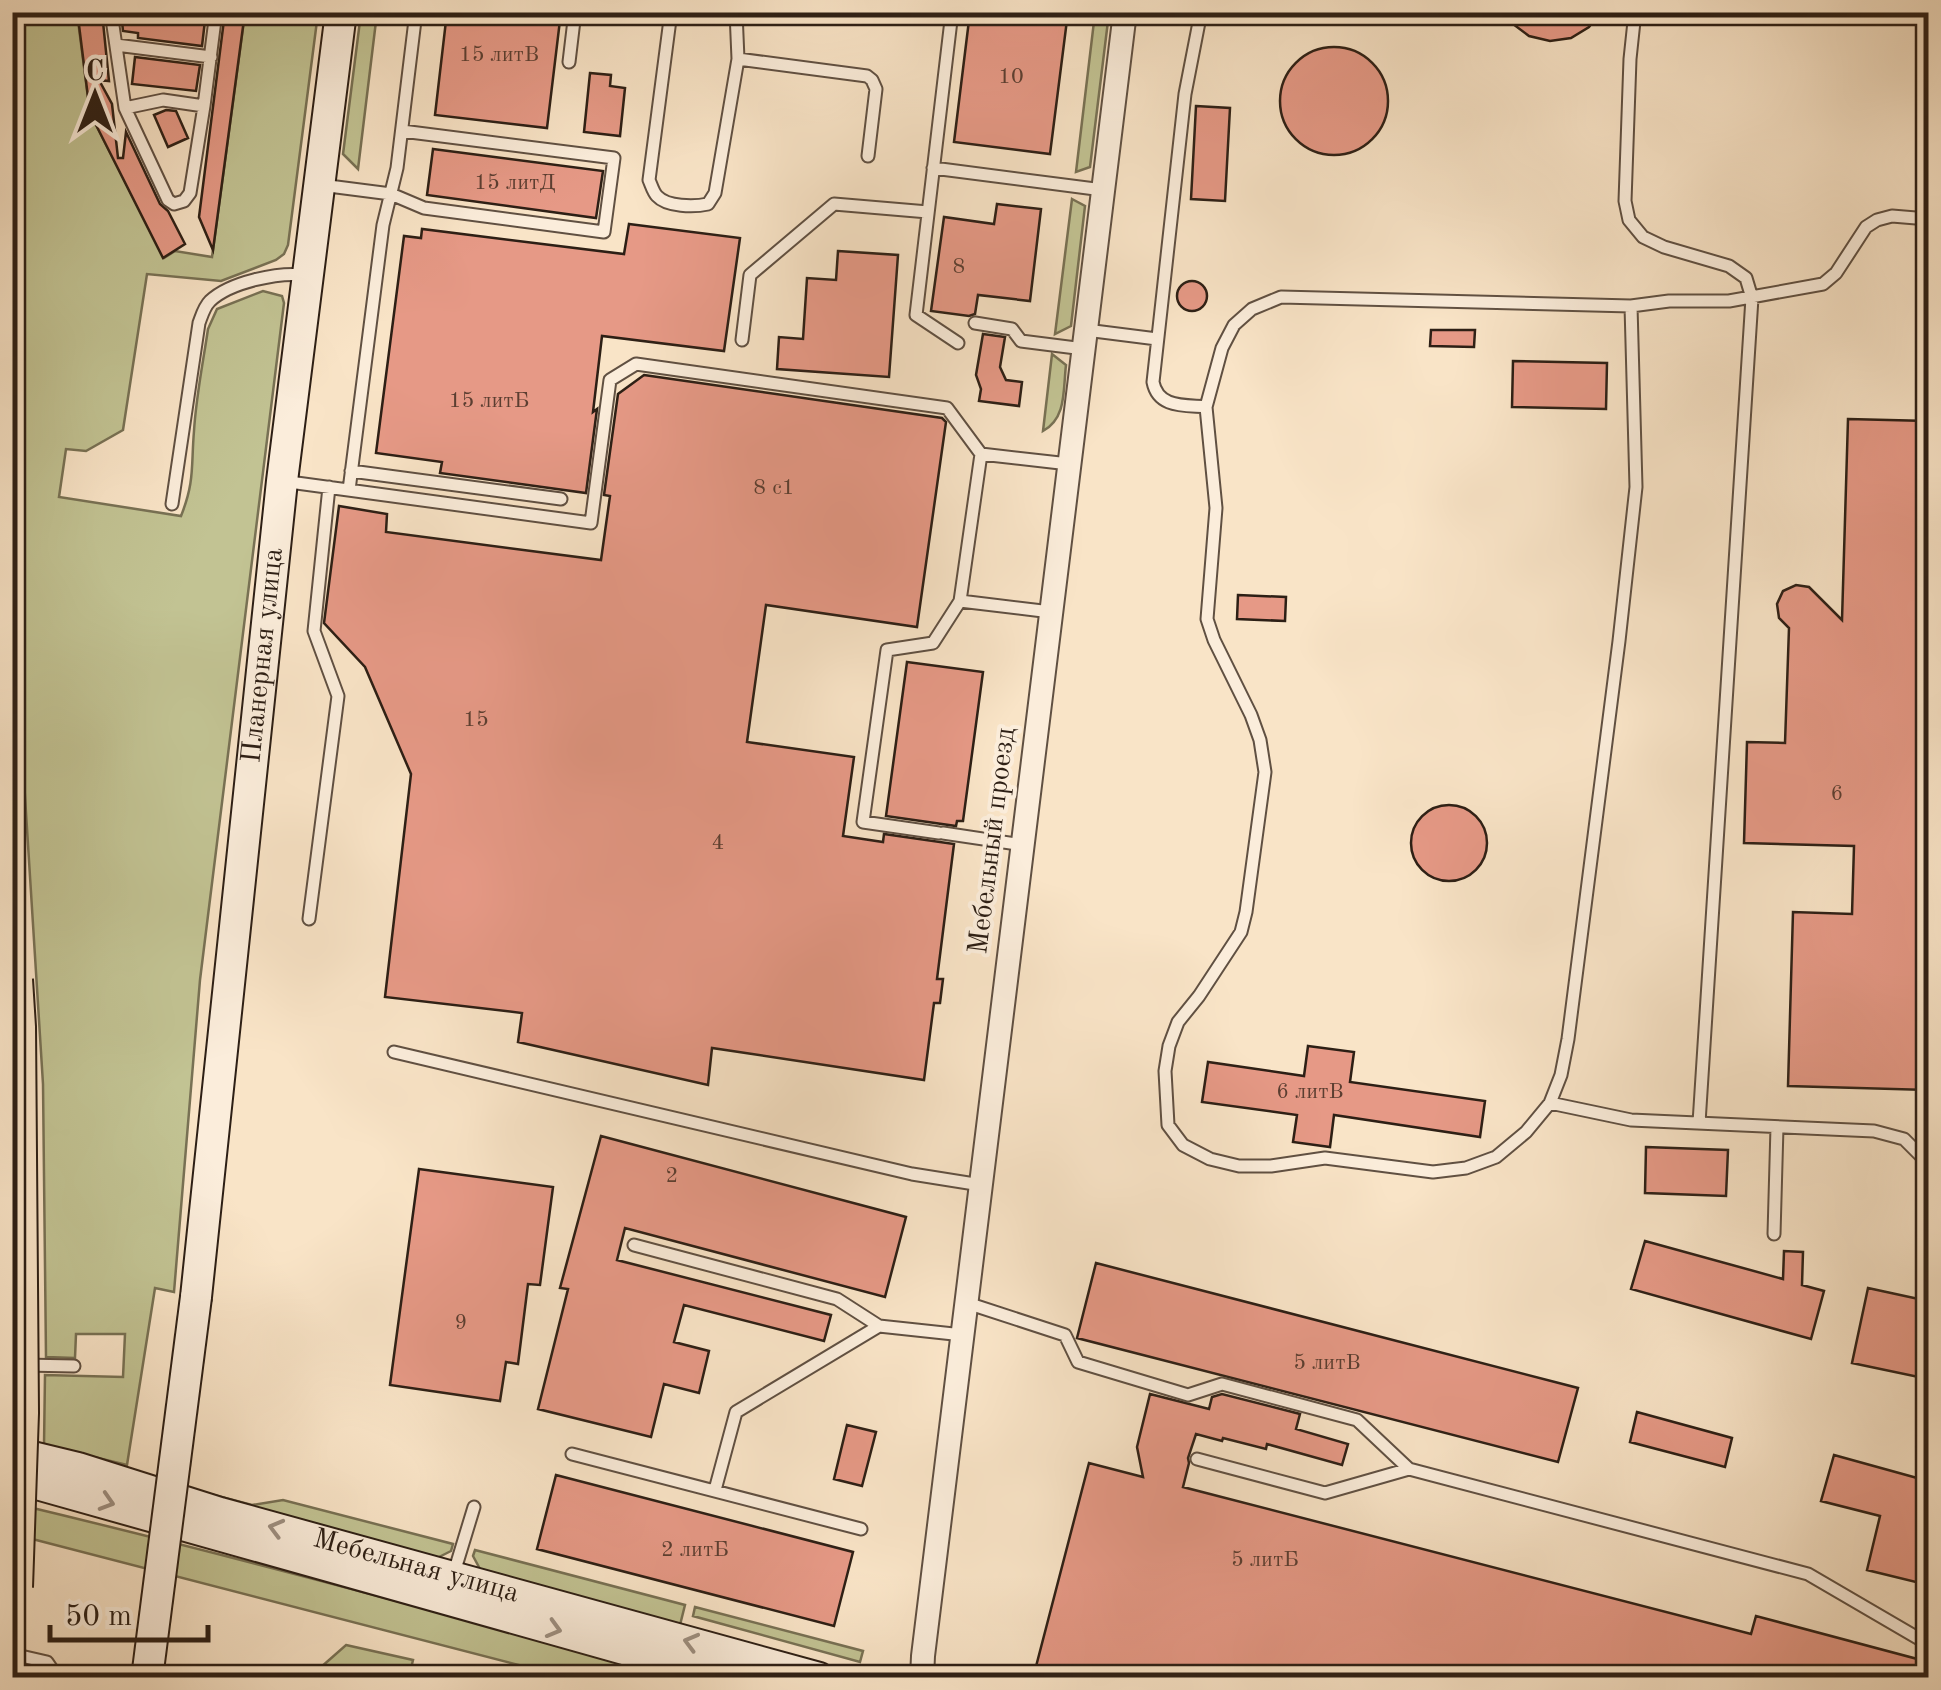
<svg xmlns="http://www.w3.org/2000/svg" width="1941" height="1690" font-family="'Old Standard TT',serif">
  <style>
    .green { fill: #c2c393; stroke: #787154; stroke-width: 2.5 }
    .building { fill: #e69986; stroke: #2d1f15; stroke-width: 2.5 }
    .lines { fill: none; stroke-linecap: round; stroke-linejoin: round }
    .lane-casing { stroke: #605042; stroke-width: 15 }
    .street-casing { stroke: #605042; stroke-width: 26 }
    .secondary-casing { stroke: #2d1f15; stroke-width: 34 }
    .lane { stroke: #fbeddb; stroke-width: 11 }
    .street { stroke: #fbeddb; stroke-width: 22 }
    .secondary { stroke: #fbeddb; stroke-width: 30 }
    .secondary-bridge-casing { stroke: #2d1f15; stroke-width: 34; stroke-linecap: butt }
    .highway-bridge-casing { stroke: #2d1f15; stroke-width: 44; stroke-linecap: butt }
    .secondary-bridge { stroke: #fbeddb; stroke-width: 30 }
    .highway-bridge { stroke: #f9e4c7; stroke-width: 40 }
    .oneway { stroke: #9e9082 }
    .labels { text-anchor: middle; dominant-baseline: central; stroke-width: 8; stroke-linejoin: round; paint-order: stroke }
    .number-label { font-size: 22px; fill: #5b3e31 }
    .street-label { font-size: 28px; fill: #2d1f15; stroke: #fbeddb }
  </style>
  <rect width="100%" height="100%" fill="#f9e4c7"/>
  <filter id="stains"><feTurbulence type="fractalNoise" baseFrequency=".002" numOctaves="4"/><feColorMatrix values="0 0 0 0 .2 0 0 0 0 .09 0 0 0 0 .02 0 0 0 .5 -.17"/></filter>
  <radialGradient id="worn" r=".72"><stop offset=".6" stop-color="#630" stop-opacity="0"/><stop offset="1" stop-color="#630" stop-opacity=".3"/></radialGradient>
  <path class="green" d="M18,13H77L90,113L164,258L175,251L212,257L245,13H318L288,245L284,254L276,260L221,281L147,274L123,430L86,451L66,449L59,497L181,516C195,481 191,466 194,431C196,397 203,363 208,329L217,309L263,291L282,296L284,303L200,980L174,1292L155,1288L127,1465L44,1445L45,1375L123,1377L125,1334H76L75,1358L46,1357L43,1084L12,589V78Z
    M361,13H377L358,169L343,154Z
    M1095,13H1109L1090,167L1076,172Z
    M1072,199L1085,206L1071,326L1055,334Z
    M1052,354L1066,365C1063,389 1067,418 1043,431Z
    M12,1442L252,1505L283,1500L453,1544L451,1551L437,1558Z
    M12,1503C234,1556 453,1615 673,1677H565L13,1534Z
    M475,1550L685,1605L680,1625L480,1569L473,1556Z
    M695,1607L863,1651L860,1662L693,1616Z
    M346,1645L413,1660L409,1677H285L288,1674L320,1668Z"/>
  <path class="building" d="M66,12H102L109,81L99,80L112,104L118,158H123L126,132L160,204L168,211L185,244L163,258L90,113L79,25L65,23Z
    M121,12H206L202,46L138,38V33L123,31Z
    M225,12H245L213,250L199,217Z
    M447,12H561L547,128L435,115Z
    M970,12H1068L1050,154L954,142Z
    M1497,12H1600L1589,27L1571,38L1550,41L1529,36Z
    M1280 101a54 54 0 1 1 108 0a54 54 0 1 1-108 0Z
    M135,57L200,65L196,91L132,84Z
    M590,73L611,75L610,86L625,88L620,136L584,132Z
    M1196,106L1230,108L1225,201L1191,199Z
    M166,110L176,111L188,138L168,147L154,115Z
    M433,149L603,171L596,218L427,195Z
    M997,204L1041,209L1030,301L978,295L975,314L969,316L931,311L944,217L994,224Z
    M629,224L740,238L724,351L602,336L593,412L597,409L586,493L440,473L442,462L376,453L404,236L421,238L422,229L624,254Z
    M838,251L898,255L889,377L777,369L779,337L803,339L807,278L836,280Z
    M1177 296a15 15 0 1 1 30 0a15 15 0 1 1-30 0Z
    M1431,330H1475L1474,347L1430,346Z
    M983,334L1005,337L1000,367L1006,380L1022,382L1019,406L979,401L981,389L976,375Z
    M1513,361L1607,363L1606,409L1512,407Z
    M644,375L942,418L946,422L917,627L766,605L747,742L854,757L843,836L883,842L884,834L954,844L937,979H943L940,1003H934L924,1080L712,1048L708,1085L518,1042L522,1013L385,997L411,774L365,667L324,623L339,506L387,514L386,532L601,560L610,496L604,495L618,394Z
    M1848,419L1928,421V1090L1788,1086L1793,912L1852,914L1854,846L1744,843L1747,742L1785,743L1789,628L1779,618L1777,604L1783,591L1796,585L1809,587L1842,620Z
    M1238,595L1286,597L1285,621L1237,619Z
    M907,662L983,672L963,821H957L956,826L886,816Z
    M1411 843a38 38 0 1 1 76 0a38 38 0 1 1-76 0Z
    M1308,1046L1354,1052L1350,1082L1485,1101L1480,1137L1334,1115L1330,1147L1293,1142L1297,1115L1202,1102L1208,1062L1304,1076Z
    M601,1136L906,1217L885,1297L625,1228L617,1260L831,1315L824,1341L684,1305L674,1342L709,1351L699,1393L664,1384L651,1437L538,1409L568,1289L560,1288Z
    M1646,1147L1728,1150L1726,1196L1645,1193Z
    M419,1169L553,1187L540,1285L528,1284L518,1364L506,1362L500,1401L390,1385Z
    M1645,1241L1783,1279L1784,1251L1803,1252L1802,1285L1824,1291L1811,1339L1631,1289Z
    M1096,1263L1578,1388L1558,1462L1077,1338Z
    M1868,1288L1928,1301V1379L1852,1363Z
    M1150,1394L1209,1409L1212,1397L1222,1394L1300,1414L1296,1429L1348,1444L1342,1465L1267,1444L1266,1449L1223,1438L1222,1441L1196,1434L1188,1458L1189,1463L1183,1487L1751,1634L1756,1616L1921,1660L1916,1678H1033L1089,1463L1143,1477L1137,1447Z
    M1637,1412L1732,1438L1725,1467L1630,1442Z
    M847,1425L876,1432L862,1486L834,1479Z
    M1834,1455L1928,1481V1585L1867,1570L1880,1516L1821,1501Z
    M556,1475L853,1552L834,1626L537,1549Z"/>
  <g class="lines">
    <g class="lane-casing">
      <path id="lane" d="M111,12L125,108L168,200L174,204L184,201L190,193L204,106L216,12
        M671,12L649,180C651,184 653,192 657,196C667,207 694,207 708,204L715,193L738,59L736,12
        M952,12L916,315L958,343
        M1201,12L1185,94L1153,382C1158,408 1184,405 1206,407
        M1635,12L1630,59L1625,201L1629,220L1643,237L1664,247L1729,266L1746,278L1752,298L1699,1123
        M116,45L211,57
        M738,59L867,76L872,80L876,89L868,156
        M569,62L575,12
        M125,108L163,100L204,106
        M933,168L1103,190
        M321,185L391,194L424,208L604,232L614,158L402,131
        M1631,306L1636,487L1619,641L1568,1039L1561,1075L1550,1103L1526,1132L1496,1157L1466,1168L1433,1172L1325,1158L1271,1166H1239L1210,1159L1183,1145L1168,1125L1165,1071L1169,1046L1178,1022L1199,996L1241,932L1246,912L1265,772L1260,740L1251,715L1214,640L1207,619L1216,508L1206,407L1222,348L1234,325L1252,309L1281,297L1631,306L1669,301H1729L1823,284L1836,273L1866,227L1877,220L1892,216L1928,219
        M975,323L1012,329L1021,341L1084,349
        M1086,330L1157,339
        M742,340L750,275L834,204L928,212
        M351,471L561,499
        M282,481L591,523L610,380L636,364L947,408L981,454
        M349,490L383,225L397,168L416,12
        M172,504L199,323C202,315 204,307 210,301C230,282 278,272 304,275
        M1051,612L960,601L981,454L1069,464
        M939,833L863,822L887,650L933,643L960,601
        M943,833L1023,845
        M309,919L338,696L314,631L329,487
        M394,1052L912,1174L981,1185
        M1550,1103L1631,1120L1874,1131L1904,1139L1928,1163
        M1774,1234L1777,1127
        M634,1245L837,1299L879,1326L963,1335
        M967,1303L1065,1335L1078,1362L1188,1395L1222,1384L1357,1420L1409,1469L1808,1574L1928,1644
        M24,1365L74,1366
        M572,1454L861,1529
        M1197,1459L1325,1493L1409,1469
        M715,1490L736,1412L879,1326
        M453,1576L474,1507
        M12,1654L47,1662L58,1678"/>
    </g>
    <g class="street-casing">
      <path id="street" d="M922,1678L923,1656L1125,12"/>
    </g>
    <g class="secondary-casing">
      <g id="secondary">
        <path id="s1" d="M196,1297L282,481L341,12"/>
        <path id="s2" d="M12,1452L78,1468L220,1513L819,1678"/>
        <path d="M12,1477L727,1678"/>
      </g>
    </g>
    <use href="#lane" class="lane"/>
    <use href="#street" class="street"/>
    <use href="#secondary" class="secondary"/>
    <g class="secondary-bridge-casing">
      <path id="secondary-bridge" d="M147,1678L196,1297"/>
    </g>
    <g class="highway-bridge-casing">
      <path id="highway-bridge" d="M12,980L15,1027L18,1413L12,1587"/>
    </g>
    <use href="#secondary-bridge" class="secondary-bridge"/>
    <use href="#highway-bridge" class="highway-bridge"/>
  </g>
  <defs><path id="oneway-chevron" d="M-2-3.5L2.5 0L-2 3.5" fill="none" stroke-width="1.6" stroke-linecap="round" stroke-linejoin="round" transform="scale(2.5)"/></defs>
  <g class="oneway">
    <use href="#oneway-chevron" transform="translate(107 1502) rotate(17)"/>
    <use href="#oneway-chevron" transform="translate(276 1528) rotate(-165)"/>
    <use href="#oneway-chevron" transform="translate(554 1629) rotate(16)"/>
    <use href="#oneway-chevron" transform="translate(691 1642) rotate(-165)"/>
  </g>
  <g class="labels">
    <g class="number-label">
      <text x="499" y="55">15 литВ</text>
      <text x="1011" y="77">10</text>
      <text x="515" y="183">15 литД</text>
      <text x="959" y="267">8</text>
      <text x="489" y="401">15 литБ</text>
      <text x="774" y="488">8 с1</text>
      <text x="476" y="720">15</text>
      <text x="1837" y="794">6</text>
      <text x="718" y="843">4</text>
      <text x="1310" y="1092">6 литВ</text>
      <text x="672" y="1176">2</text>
      <text x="461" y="1323">9</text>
      <text x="1327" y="1363">5 литВ</text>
      <text x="695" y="1550">2 литБ</text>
      <text x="1265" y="1560">5 литБ</text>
    </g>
    <g class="street-label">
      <text stroke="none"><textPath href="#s1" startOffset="645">Планерная улица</textPath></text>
      <text transform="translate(993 841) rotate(-83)">Мебельный проезд</text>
      <text stroke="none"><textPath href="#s2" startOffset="420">Мебельная улица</textPath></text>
    </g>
  </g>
  <rect width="1941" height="1690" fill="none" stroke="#f9e4c7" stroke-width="50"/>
  <rect x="15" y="15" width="1911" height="1660" fill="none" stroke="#2d1f15" stroke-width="5"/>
  <rect x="25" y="25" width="1891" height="1640" fill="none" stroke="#2d1f15" stroke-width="2.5"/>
  <g transform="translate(95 95)" stroke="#fbeddb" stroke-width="8" paint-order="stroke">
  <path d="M0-8L18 38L0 25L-18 38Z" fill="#2d1f15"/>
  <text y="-15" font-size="28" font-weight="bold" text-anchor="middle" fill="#2d1f15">С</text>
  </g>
  <path d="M50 1625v15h158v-15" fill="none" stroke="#2d1f15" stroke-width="5"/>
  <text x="65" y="1625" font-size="30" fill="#2d1f15" stroke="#fbeddb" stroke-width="8" paint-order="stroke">50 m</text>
  <rect width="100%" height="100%" filter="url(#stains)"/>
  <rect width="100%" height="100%" fill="url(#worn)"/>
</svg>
